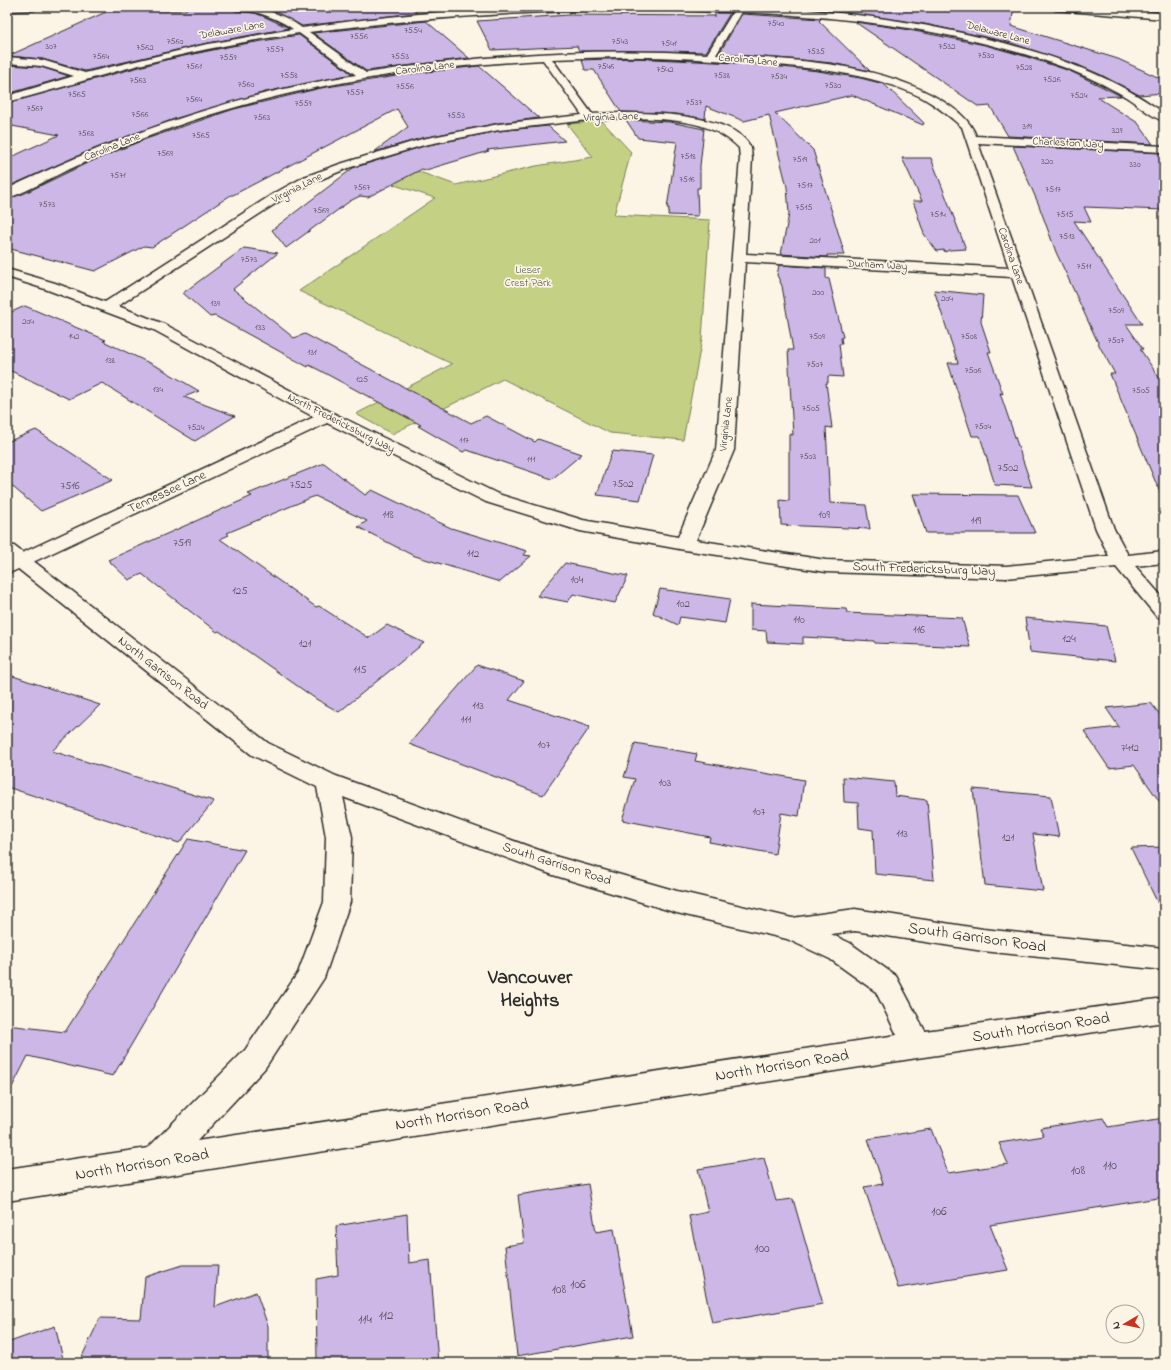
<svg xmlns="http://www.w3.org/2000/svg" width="1171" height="1370" font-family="'Indie Flower',sans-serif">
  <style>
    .green { fill: #c4d084; stroke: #787e58 }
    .building { fill: #cdb7e7; stroke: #2b2b2b }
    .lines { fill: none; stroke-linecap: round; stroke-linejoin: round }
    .minor-casing { stroke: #2b2b2b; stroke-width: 3 }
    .tertiary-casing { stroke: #2b2b2b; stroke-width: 3 }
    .minor { fill: #fcf5e5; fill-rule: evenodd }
    .tertiary { fill: #fcf5e5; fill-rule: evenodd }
    .labels { text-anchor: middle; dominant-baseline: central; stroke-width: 3.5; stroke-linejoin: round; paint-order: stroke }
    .far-number-label { font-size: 9px; fill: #544e5a }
    .far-street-label { font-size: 11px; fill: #2b2b2b; stroke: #fcf5e5 }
    .far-park-label { font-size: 11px; fill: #515441; stroke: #fcf5e5 }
    .number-label { font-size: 11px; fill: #544e5a }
    .street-label { font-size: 13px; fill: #2b2b2b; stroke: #fcf5e5 }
    .near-number-label { font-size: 13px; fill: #544e5a }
    .near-street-label { font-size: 16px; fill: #2b2b2b; stroke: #fcf5e5 }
    .near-district-label { font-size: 20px; font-weight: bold; fill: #2b2b2b; stroke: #fcf5e5 }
  </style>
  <rect width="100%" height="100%" fill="#fcf5e5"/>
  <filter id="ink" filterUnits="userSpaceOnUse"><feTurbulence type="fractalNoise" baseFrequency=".025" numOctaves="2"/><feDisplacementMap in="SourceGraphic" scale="8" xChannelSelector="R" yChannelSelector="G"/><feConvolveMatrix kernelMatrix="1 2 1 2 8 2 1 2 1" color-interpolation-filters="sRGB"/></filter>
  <g filter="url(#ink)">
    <path class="green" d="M602,121L631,152L614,215L710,220L702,339L683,440L610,433L503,379L392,434L356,414L452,364L299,291L435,198L354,172L386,160L456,185L536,166L593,157L567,124Z"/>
    <path class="building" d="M187,7H230L236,11L255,13L265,17L289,28L203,44L85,71L42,59L8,56L108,11L186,10Z
      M255,7H410L417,13L302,26L277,13Z
      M782,7H831L828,10Z
      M833,7H1014L1011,26L1118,59L1164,80V93L1139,95L1101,75L1078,65L1008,42L925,24L839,12Z
      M715,13H730L706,52L665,51H579L577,46L492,50L477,21L569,15L715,16Z
      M742,14L821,19L819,21L870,71L832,63L803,60L719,54Z
      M426,21L469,58L366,71L313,33Z
      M855,22L904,29L985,45L1024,56L1070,71L1121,96L1097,97L1138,123L1153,144L1008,136L990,106L979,107Z
      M299,35L352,74L265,92L177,118L91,150L7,187V159L59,135L7,125V103L165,60L232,46Z
      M634,58L755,64L818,71L860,78L884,84L924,123L923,125L852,95L775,113L813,150L845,255H827V257L781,254L789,214L787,187L769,115L744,121L706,106L705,119L677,114L621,112L594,70H585L582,60Z
      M7,65L41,67L69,76L7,94Z
      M479,66L539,118L499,123L422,138L374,152L408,127L397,109L233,195H231L152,247L144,246L95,271L7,248V199L23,194L85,164L146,139L234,109L321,88L409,74Z
      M626,120L670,122L704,129L700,166V188H697L698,216L668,215L669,208H667L677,142L638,138Z
      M548,126L565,141L487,150L489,151L426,170L422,169L368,197L360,196L350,201L286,248L272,230L353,168L424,146L499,131Z
      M1013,146L1160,153L1164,159V210L1084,207L1091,222L1074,221L1142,324H1126L1143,349H1140L1164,385V502L1110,374H1115L1100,347L1056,252L1038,203Z
      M902,158H931L966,249L949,250L945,252L944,250L937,251L924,234L913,201H922Z
      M244,248L278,253L233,289L294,338L305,334L471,423L486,416L535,442L538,439L582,454L552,479L467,450L463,452L418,426L421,425L319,370L309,365L308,367L215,316L210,317L183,293Z
      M779,265L826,268V278L829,279L843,337L841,338L842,344H839L843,377L828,376V383H826L832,428L826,427L830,503L866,505L870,529L781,525L780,500L789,501V434L793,435L788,350H793L782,286L777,275Z
      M934,290L983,295L981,322L991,352H988L1003,394L1000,393L1032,487L995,485L980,436H972L948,363H958Z
      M25,306L106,340L103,341L160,368L199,391L184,397L235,416L195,441L102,383L69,399L7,369V314Z
      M36,430L113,480L41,511L7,482V442Z
      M612,451L653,455L640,500L597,495Z
      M324,463L365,495L372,490L451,528L527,551L524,555L531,556L500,582L412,555L358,527L367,521L315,496L227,533L229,535L220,539L316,607L319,606L369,638L387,625L424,643L339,712L316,699L219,631L217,632L142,574L129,580L108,560L252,496L248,494Z
      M913,494L1018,495L1035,533H926Z
      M565,563L628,576L615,603L573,594L568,602L537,596Z
      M660,589L730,599L725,623L680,617L678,625L653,613Z
      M751,604L846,609L847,613L962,618L970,647L875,643L874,641L803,637V644L767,642L766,631L751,630Z
      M1025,618L1106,626L1115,661L1030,652Z
      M477,665L524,681L509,700L590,727L543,795L409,744Z
      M7,674L100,705L52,751L214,801L179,843L7,787Z
      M1151,703L1164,720V808L1134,765L1109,768L1084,731L1119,727L1106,708Z
      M635,743L697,754L695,761L804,780L799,816L781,813L775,854L709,842L710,837L622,820L635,779L624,777Z
      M843,777L894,782L895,796L927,800L934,880L875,874L873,830L859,828L858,803L844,802Z
      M973,789L1051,796L1059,837L1033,834L1043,891L985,885Z
      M188,839L245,850L113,1076L28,1056L7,1097V1025L65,1032Z
      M1164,847V916L1131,848Z
      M1103,1118L1108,1127L1164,1118V1197L990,1225L1008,1270L898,1288L864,1187L883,1184L868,1139L931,1129L948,1173L1008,1164L999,1143L1044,1136L1040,1128Z
      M764,1158L776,1201L793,1199L823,1304L712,1323L689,1216L708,1212L698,1169Z
      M588,1184L596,1232L614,1229L633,1336L517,1356L505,1246L524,1243L518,1195Z
      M407,1214L409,1263L430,1260L438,1363H317L316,1279L338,1275L336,1226Z
      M183,1265H218L215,1307L256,1292L268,1326V1363H79L100,1318L141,1319L145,1277Z
      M55,1326L64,1363H7V1343Z"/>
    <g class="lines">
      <g class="minor-casing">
        <path id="minor" d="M7,7H38L34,10L7,11Z
          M231,7C259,7 279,11 302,28C377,17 454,9 530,7C558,6 587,7 615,7L611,10C510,12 409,19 309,32L366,73C478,55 594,47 707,54L733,12L668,10L664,7C691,7 718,6 746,7C825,9 906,19 983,38C1048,53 1110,74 1164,113V121C1154,119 1136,103 1126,97C1106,85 1084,75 1063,67C961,30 850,17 741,12L716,55C791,60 875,61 941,100C955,109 970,119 976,136L1164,146V152L978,143L1114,529L1128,555L1164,551V563L1135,566L1164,599V618L1157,617L1116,567L1006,578L826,572L685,550L580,531L486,502L327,423L14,571L7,573V560L314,417L154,330L45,289L7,277V269L55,283L105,302L273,194L304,177L340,164L422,139L499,124L582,115L543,60C424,67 304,83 191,121C150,135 109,151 70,169C52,177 25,193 7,198V189C118,136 233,94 356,75L299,33C239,42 179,54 121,70C83,80 45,93 7,102V96L74,76L41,66L7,63V57L42,60L85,73L203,45L293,29C282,21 269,16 255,12C248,11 236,12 231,7ZM616,57C663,56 709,60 755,63C811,68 870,72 921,97C936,105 949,116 962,127L1009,268L746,254L752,158C751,154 752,149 750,146C729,109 629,112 592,114L552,59ZM625,118C664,119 710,118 739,148L740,158L716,450L678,537L583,520L498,494L333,413L164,324L118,306L281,200L312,183L348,168L424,145L499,130L589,120ZM745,262L1012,277L1096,529L1109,556L1006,566L826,560L696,540L734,450Z
          M1051,7H1086L1164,13V19L1055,10Z"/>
      </g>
      <g class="tertiary-casing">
        <path id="tertiary" d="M7,544L14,546L268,743L336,776L558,857L677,891L792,918L855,909L983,929L1164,948V970L983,951L855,931L831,934L850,943L896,976L925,1031L1164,998V1022L917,1058L7,1201V1169L148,1148L245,1050L298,973L324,902L326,837L317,787L252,755L7,560ZM343,797L553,875L677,913L787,939L830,959L876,992L897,1035L197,1141L265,1068L324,978L350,902L352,837Z"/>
      </g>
      <use href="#minor" class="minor"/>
      <use href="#tertiary" class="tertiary"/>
    </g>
  </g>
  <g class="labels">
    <g class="far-number-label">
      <text x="776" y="23">7540</text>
      <text x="413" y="30">7554</text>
      <text x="359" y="36">7556</text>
      <text x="175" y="41">7560</text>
      <text x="620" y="41">7543</text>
      <text x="669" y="43">7541</text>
      <text x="51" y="46">307</text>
      <text x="947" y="46">7532</text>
      <text x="145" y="47">7562</text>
      <text x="275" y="49">7557</text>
      <text x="816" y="51">7535</text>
      <text x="986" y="55">7530</text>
      <text x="101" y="56">7564</text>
      <text x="400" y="56">7553</text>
      <text x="228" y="57">7559</text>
      <text x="194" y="66">7561</text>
      <text x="606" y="66">7546</text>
      <text x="1024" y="67">7528</text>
      <text x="665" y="69">7542</text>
      <text x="289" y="75">7558</text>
      <text x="722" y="75">7538</text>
      <text x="779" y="76">7534</text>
      <text x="1052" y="79">7526</text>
      <text x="138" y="80">7563</text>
      <text x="246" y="84">7560</text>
      <text x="833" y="85">7530</text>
      <text x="405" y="86">7556</text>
      <text x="355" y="92">7557</text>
      <text x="77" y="94">7565</text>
      <text x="1079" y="95">7524</text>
      <text x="194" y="99">7564</text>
      <text x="694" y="102">7537</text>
      <text x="303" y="103">7559</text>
      <text x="35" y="108">7567</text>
      <text x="140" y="114">7566</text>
      <text x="456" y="115">7553</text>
      <text x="262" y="117">7563</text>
      <text x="1027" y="126">319</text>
      <text x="1117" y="130">329</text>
      <text x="86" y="133">7568</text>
      <text x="201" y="135">7565</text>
      <text x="165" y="153">7569</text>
      <text x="688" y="156">7518</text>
      <text x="800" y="159">7519</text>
      <text x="1047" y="161">320</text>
      <text x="1135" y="164">330</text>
      <text x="118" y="175">7571</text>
      <text x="687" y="179">7516</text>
      <text x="805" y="185">7517</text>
      <text x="362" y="187">7567</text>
      <text x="1053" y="189">7517</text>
      <text x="47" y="204">7573</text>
      <text x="804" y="207">7515</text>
      <text x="321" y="210">7569</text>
      <text x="938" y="214">7514</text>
      <text x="1065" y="214">7515</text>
      <text x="1067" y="236">7513</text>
      <text x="815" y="240">201</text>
      <text x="249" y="259">7573</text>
      <text x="1084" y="266">7511</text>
      <text x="818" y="292">200</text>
      <text x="947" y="298">204</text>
      <text x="215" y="303">139</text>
      <text x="1116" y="310">7509</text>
      <text x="28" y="321">204</text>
      <text x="260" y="327">133</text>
      <text x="74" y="336">142</text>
      <text x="817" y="336">7509</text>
      <text x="969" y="336">7508</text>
      <text x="1116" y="340">7507</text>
      <text x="312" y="352">131</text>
      <text x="110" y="360">138</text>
      <text x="815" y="364">7507</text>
      <text x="973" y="370">7506</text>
      <text x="362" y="379">125</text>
      <text x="158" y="389">134</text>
      <text x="1141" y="390">7505</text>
      <text x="811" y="408">7505</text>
      <text x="983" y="426">7504</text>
      <text x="196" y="427">7524</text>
      <text x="464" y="440">117</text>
      <text x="808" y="456">7503</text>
      <text x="531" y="459">111</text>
    </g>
    <g class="far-street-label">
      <text transform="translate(232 30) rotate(-10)">Delaware Lane</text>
      <text transform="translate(998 33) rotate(15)">Delaware Lane</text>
      <text transform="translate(748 60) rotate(5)">Carolina Lane</text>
      <text transform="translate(425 68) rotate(-7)">Carolina Lane</text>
      <text transform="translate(611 117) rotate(-2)">Virginia Lane</text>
      <text transform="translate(1068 143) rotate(3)">Charleston Way</text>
      <text transform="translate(112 147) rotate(-22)">Carolina Lane</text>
      <text transform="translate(297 188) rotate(-27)">Virginia Lane</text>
      <text transform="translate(1011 256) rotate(71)">Carolina Lane</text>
      <text transform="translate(877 265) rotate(3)">Durham Way</text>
      <text transform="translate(341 423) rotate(27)">North Fredericksburg Way</text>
      <text transform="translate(726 424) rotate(-84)">Virginia Lane</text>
    </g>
    <g class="far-park-label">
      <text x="528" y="270">Lieser<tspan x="528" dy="13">Crest Park</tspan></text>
    </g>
    <g class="number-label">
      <text x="1008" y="468">7502</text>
      <text x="623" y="484">7502</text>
      <text x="301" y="485">7525</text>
      <text x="70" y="486">7516</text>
      <text x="388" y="515">118</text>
      <text x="824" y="515">109</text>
      <text x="976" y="521">119</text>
      <text x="182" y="543">7519</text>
      <text x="473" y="554">112</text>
      <text x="577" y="580">104</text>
      <text x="240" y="591">125</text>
      <text x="683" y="604">102</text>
      <text x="799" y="620">110</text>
      <text x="919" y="630">116</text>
      <text x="1069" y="639">124</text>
      <text x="305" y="644">121</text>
      <text x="360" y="670">115</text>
      <text x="478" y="706">113</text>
      <text x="466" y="720">111</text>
      <text x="544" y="745">107</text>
      <text x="1130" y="748">7412</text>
      <text x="665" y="783">103</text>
      <text x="759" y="812">107</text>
      <text x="902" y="834">113</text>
      <text x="1008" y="838">121</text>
    </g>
    <g class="street-label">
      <text transform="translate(167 492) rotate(-25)">Tennessee Lane</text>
      <text transform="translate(924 569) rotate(2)">South Fredericksburg Way</text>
      <text transform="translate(163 673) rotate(38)">North Garrison Road</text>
      <text transform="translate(557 864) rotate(18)">South Garrison Road</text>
    </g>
    <g class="near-number-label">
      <text x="1110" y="1165">110</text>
      <text x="1078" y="1170">108</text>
      <text x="939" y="1211">106</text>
      <text x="762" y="1248">100</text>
      <text x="578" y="1284">106</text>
      <text x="559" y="1289">108</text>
      <text x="386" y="1315">112</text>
      <text x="365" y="1319">114</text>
    </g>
    <g class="near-street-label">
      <text transform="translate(977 938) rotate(8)">South Garrison Road</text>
      <text transform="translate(1041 1028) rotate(-8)">South Morrison Road</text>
      <text transform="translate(782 1066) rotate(-9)">North Morrison Road</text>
      <text transform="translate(462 1115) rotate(-9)">North Morrison Road</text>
      <text transform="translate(142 1165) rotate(-9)">North Morrison Road</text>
    </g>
    <g class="near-district-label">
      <text x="530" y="978">Vancouver<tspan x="530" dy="23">Heights</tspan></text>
    </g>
  </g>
  <rect width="1171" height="1370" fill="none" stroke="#fcf5e5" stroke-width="24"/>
  <rect x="12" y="12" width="1147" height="1346" fill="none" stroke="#2b2b2b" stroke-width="1.5" filter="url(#ink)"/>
  <g transform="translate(1125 1324) rotate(261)"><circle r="19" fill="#fcf5e5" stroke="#a8a49b"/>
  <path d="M0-3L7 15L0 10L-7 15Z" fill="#c8321e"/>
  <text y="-6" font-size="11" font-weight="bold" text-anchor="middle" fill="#2b2b2b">N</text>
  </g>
</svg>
